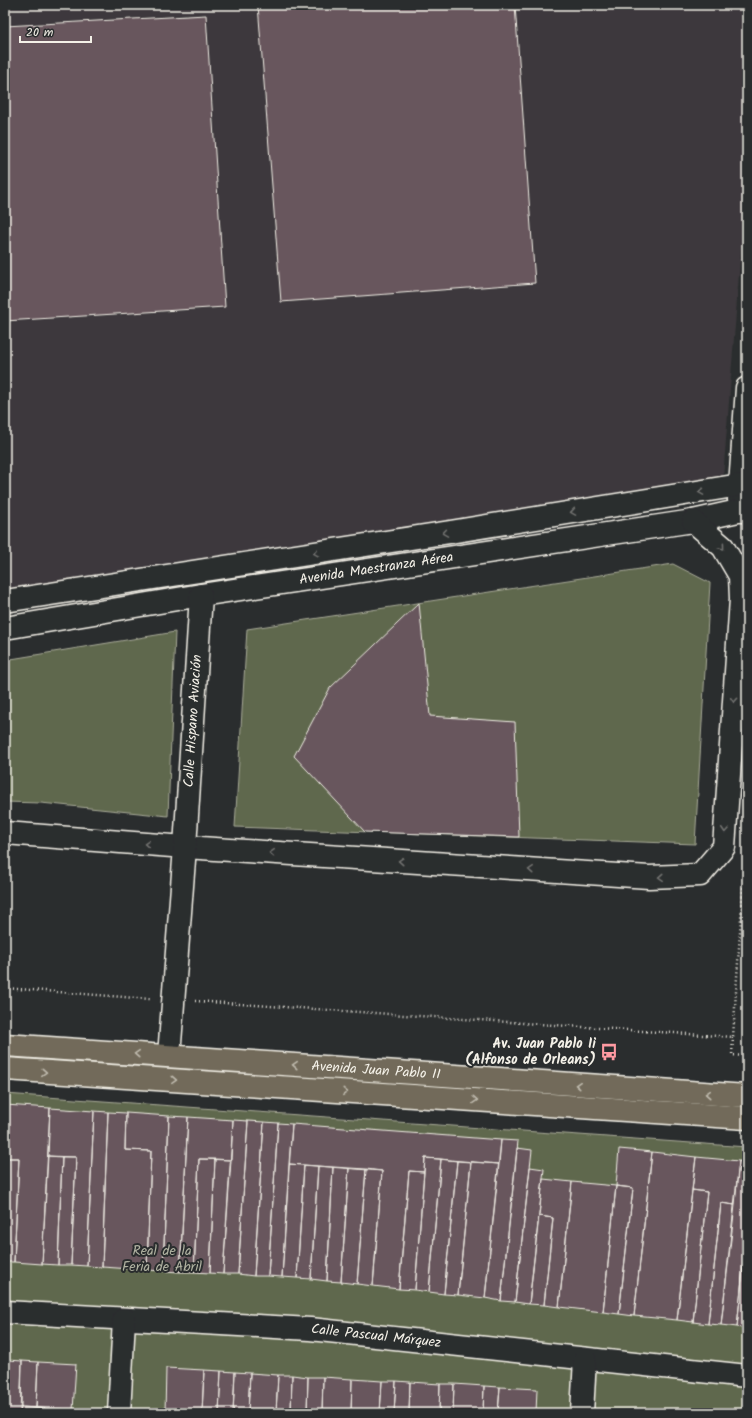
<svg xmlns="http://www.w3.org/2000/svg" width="752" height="1418" font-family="Kalam,sans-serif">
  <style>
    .built { fill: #3c393c }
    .green { fill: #5f674d; stroke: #aaac9a }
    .building { fill: #67565d; stroke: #f4f1e8 }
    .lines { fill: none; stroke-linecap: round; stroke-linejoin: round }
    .minor-casing { stroke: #f4f1e8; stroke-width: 25 }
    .major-casing { stroke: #f4f1e8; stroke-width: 25 }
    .path { stroke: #f4f1e8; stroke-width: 2.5; stroke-dasharray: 1 3; stroke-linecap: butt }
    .minor { stroke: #2a2d2e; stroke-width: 22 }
    .major { stroke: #726b5a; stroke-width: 22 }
    .oneway { stroke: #71726f }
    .oneway2 { stroke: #c0bbaf }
    .labels { text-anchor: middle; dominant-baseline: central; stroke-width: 4; stroke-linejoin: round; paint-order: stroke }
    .street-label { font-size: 14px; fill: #f4f1e8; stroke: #2a2d2e }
    .poi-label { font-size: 14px; font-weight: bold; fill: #f4f1e8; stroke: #2a2d2e; text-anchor: end }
    .park-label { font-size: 14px; fill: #b1b3a2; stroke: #2a2d2e }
  </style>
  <rect width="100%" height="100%" fill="#2a2d2e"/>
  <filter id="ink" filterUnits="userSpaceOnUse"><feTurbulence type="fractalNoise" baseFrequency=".025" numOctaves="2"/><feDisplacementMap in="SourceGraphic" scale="8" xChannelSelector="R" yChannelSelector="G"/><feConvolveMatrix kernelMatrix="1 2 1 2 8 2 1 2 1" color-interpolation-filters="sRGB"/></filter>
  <g filter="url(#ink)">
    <path class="built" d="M5,5H747V173L722,491L5,598Z"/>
    <path class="green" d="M673,564L710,583L695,844L235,827L247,629Z
      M175,632L168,816L41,803L5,802V660Z
      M5,1094L747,1147V1413H5Z"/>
    <path class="building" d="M258,5H515L535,283L281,302Z
      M206,15L225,307L5,321V26Z
      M419,603L430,716L515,722L519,837L365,832L294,756L330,688Z
      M5,1105L50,1108L42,1264L14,1262L19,1158H5Z
      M50,1108L94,1111L87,1266L71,1265L76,1157L48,1156Z
      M94,1111L108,1112L102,1267L87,1266Z
      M108,1112L126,1113L125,1150L151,1151L147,1270L102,1267Z
      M126,1113L169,1116L163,1271L147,1270L151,1151L125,1150Z
      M169,1116L188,1117L180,1272L163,1271Z
      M188,1117L233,1120L231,1160L199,1159L194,1272H180Z
      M233,1120L248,1121L238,1274H223Z
      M248,1121L264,1122L254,1276L238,1274Z
      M264,1122L278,1123L268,1276H254Z
      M278,1123L292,1124L282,1277L268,1276Z
      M292,1124L501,1140L499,1164L425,1158L424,1172L409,1171L399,1289L373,1286L382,1171L289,1164Z
      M501,1140L518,1141L501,1301L485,1298Z
      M517,1148L532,1150L515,1302L501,1301Z
      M619,1149L652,1152L634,1316L619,1314L633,1188L616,1186Z
      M652,1152L696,1157L677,1320L634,1316Z
      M48,1156L62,1157L58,1265L42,1264Z
      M62,1157H76L71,1265H58Z
      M696,1157L739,1161L735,1205L721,1203L708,1324L693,1322L707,1192L692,1190Z
      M5,1158H19L14,1262H5Z
      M425,1158L441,1159L429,1292L415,1290Z
      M199,1159H215L210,1273L194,1272Z
      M215,1159L231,1160L223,1274L210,1273Z
      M441,1159L457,1161L444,1294L429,1292Z
      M457,1161L471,1162L458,1295L444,1294Z
      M739,1161L747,1162V1230L737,1327L721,1325Z
      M471,1162L499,1164L485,1298L458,1295Z
      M289,1164L304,1165L297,1278L282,1277Z
      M304,1165L318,1166L311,1279L297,1278Z
      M318,1166L333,1167L327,1281L311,1279Z
      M333,1167L349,1168L341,1282L327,1281Z
      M530,1167L544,1169L529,1304L515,1302Z
      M349,1168L366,1169L357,1284L341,1282Z
      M366,1169L382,1171L373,1286L357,1284Z
      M409,1171L424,1172L415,1290L399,1289Z
      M543,1179L572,1182L559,1307L544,1305L553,1218L539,1216Z
      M572,1182L616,1186L603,1312L559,1307Z
      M616,1186L633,1188L619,1314L603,1312Z
      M692,1190L707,1192L693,1322L677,1320Z
      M721,1203L735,1205L721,1325L708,1324Z
      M539,1216L553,1218L544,1305L529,1304Z
      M747,1230V1329L737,1327Z
      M5,1360H9L6,1413H5Z
      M9,1360L22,1361L20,1413H6Z
      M22,1361L38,1362L36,1408L21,1407Z
      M38,1362L76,1364L73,1410L36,1408Z
      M166,1368L204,1370L202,1413H165Z
      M204,1370L221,1371L219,1413H202Z
      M221,1371L235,1372L233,1413H219Z
      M235,1372L250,1373L248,1413H233Z
      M250,1373L278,1375L276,1413H248Z
      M278,1375H292L291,1413H276Z
      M292,1375L308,1377L307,1413H291Z
      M308,1377H323L322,1413H307Z
      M323,1377L352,1379L351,1413H322Z
      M352,1379L382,1381L380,1413H351Z
      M382,1381H396L394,1413H380Z
      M396,1381L410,1382L409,1413H394Z
      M410,1382L440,1384L439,1413H409Z
      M440,1384H454L453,1413H439Z
      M454,1384L484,1386L483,1413H453Z
      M484,1386L500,1387L498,1413H483Z
      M500,1387L537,1389L536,1413H498Z
      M21,1407L73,1410V1413H20Z"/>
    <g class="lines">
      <g class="minor-casing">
        <g id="minor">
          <path d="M739,500L747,388"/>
          <path d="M5,601L450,532L740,485"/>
          <path id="s1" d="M5,628L201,595L693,521L738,511H747"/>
          <path d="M5,833L185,847L649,877L700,875L724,847L741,599L740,576L723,547L693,521"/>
          <path id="s2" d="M169,1056L185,847L201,595"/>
          <path id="s3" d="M5,1312L310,1329L747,1376"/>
          <path d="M119,1413L124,1319"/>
          <path d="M582,1413L585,1359"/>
        </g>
      </g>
      <g class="major-casing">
        <g id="major">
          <path id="s4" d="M5,1045L747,1096"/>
          <path d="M5,1069L747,1118"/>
        </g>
      </g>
      <path class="path" d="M5,988L150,999
        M195,1001L733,1037L745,858
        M733,1037L732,1055L747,1056"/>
      <use href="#minor" class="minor"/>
      <use href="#major" class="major"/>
    </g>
    <defs><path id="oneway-chevron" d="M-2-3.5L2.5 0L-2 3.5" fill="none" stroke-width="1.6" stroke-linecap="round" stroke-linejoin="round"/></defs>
    <g class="oneway">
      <use href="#oneway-chevron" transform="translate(701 492) rotate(171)"/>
      <use href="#oneway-chevron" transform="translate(573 512) rotate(171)"/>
      <use href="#oneway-chevron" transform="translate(445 533) rotate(171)"/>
      <use href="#oneway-chevron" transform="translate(722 547) rotate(50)"/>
      <use href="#oneway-chevron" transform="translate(316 553) rotate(171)"/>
      <use href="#oneway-chevron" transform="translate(734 700) rotate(94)"/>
      <use href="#oneway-chevron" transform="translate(725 830) rotate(94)"/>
      <use href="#oneway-chevron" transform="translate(147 844) rotate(-176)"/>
      <use href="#oneway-chevron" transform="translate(272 853) rotate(-176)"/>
      <use href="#oneway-chevron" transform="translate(401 861) rotate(-176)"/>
      <use href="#oneway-chevron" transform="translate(531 870) rotate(-176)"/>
      <use href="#oneway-chevron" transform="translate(661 877) rotate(177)"/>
    </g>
    <g class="oneway2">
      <use href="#oneway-chevron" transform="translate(137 1054) rotate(-176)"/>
      <use href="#oneway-chevron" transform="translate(295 1065) rotate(-176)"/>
      <use href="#oneway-chevron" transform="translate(44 1072) rotate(4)"/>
      <use href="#oneway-chevron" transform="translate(174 1080) rotate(4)"/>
      <use href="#oneway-chevron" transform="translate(578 1085) rotate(-176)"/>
      <use href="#oneway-chevron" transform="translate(345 1092) rotate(4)"/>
      <use href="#oneway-chevron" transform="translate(708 1094) rotate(-176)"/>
      <use href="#oneway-chevron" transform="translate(475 1100) rotate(4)"/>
    </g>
  </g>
  <defs>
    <g id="bus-bare" transform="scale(1.38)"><path d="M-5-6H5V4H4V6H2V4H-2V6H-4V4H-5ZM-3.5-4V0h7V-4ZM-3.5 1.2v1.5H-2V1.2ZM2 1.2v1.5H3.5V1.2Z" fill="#ff9aa2" stroke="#2a2d2e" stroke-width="2.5" paint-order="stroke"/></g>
  </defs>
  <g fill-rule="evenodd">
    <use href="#bus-bare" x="609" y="1052"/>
  </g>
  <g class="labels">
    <g class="street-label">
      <text stroke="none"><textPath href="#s1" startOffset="376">Avenida Maestranza Aérea</textPath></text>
      <text stroke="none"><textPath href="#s2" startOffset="336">Calle Hispano Aviación</textPath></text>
      <text stroke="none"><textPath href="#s4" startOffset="372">Avenida Juan Pablo II</textPath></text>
      <text stroke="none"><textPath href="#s3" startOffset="372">Calle Pascual Márquez</textPath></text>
    </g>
    <g class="poi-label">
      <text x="596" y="1044">Av. Juan Pablo Ii<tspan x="596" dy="16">(Alfonso de Orleans)</tspan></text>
    </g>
    <g class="park-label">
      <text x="162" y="1251">Real de la<tspan x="162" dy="16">Feria de Abril</tspan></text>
    </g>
  </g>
  <rect width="752" height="1418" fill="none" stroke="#2a2d2e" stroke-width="20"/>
  <rect x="10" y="10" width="732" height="1398" fill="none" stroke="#f4f1e8" stroke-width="1.5" filter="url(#ink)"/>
  <path d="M20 36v6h71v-6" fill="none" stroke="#f4f1e8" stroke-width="2"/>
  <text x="26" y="36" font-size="12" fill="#f4f1e8" stroke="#2a2d2e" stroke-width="3" paint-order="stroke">20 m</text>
</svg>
